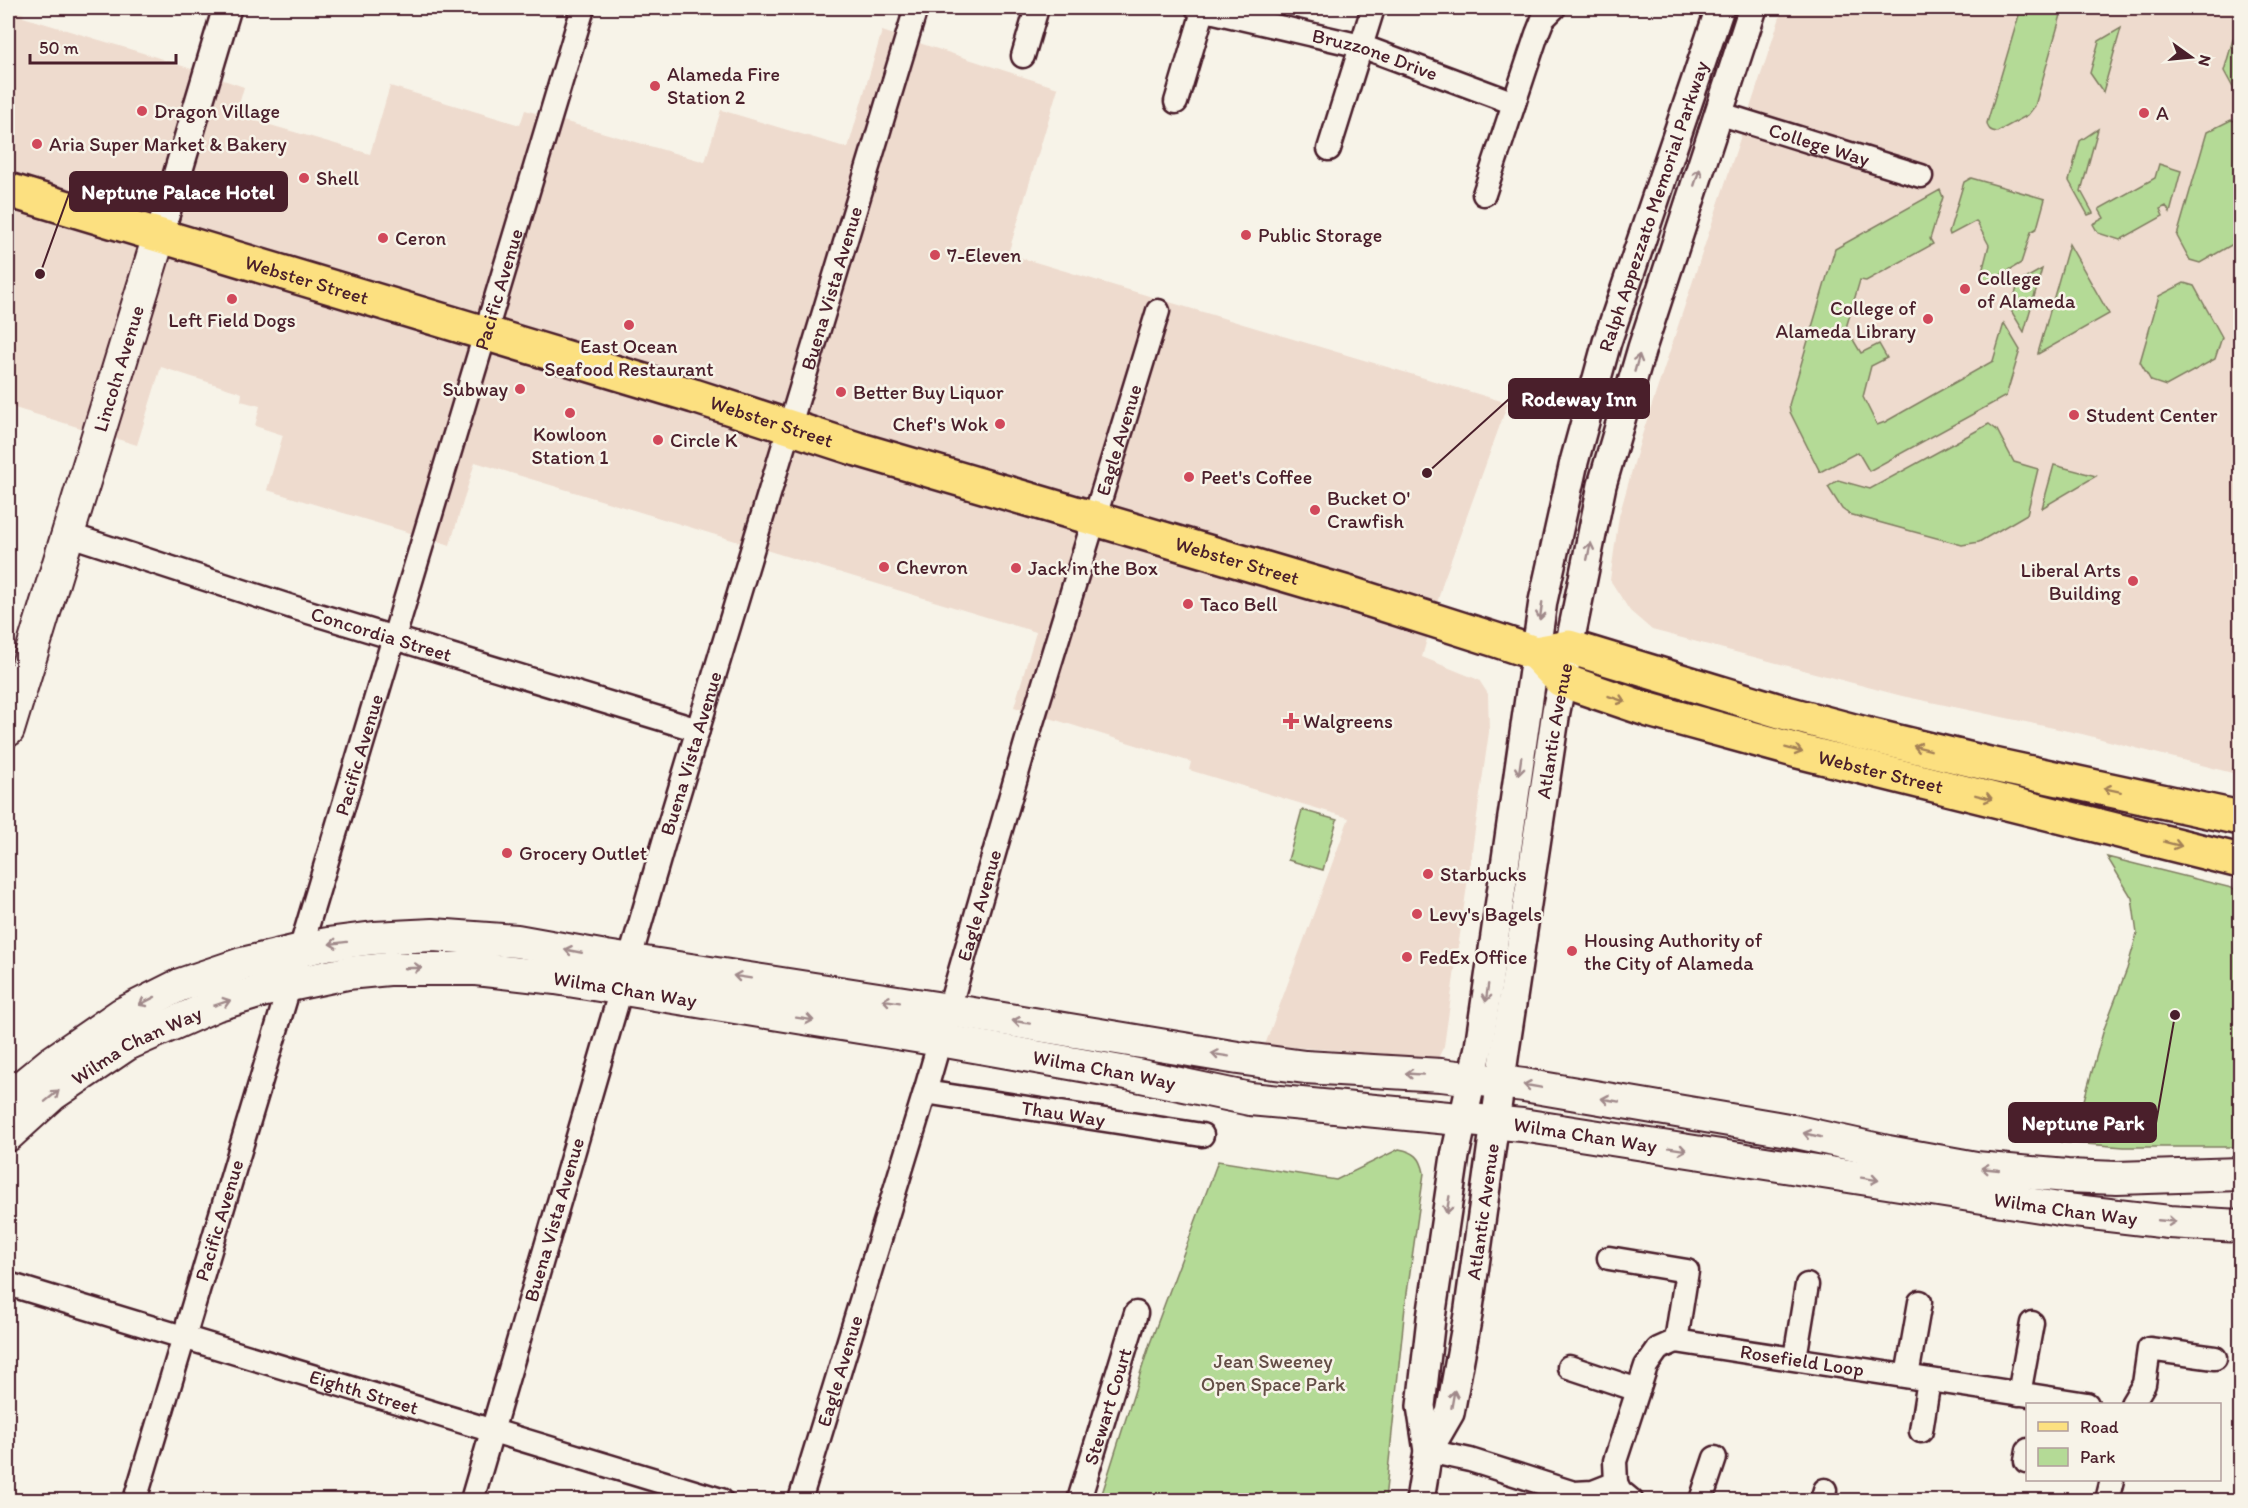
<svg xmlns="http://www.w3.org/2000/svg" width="2248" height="1508" font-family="Itim,sans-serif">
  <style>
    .built { fill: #eedbce }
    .green { fill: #b4da96; stroke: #7f7c60; stroke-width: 1.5 }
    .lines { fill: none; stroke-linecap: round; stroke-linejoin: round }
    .minor-casing { stroke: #4a1f2b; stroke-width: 27 }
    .tertiary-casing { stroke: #4a1f2b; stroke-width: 32 }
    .secondary-casing { stroke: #4a1f2b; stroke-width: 36 }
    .primary-casing { stroke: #4a1f2b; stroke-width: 38 }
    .minor { stroke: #f7f3e8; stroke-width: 22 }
    .tertiary { stroke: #f7f3e8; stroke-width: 27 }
    .secondary { stroke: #f7f3e8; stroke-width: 32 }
    .primary { stroke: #fce080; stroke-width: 33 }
    .oneway { stroke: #a0898a }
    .oneway2 { stroke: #a38056 }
    .poi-dot { fill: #d1495b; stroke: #f7f3e8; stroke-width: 2 }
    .labels { text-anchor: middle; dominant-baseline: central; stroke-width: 5; stroke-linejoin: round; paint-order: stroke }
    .street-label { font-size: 20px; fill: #4a1f2b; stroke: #f7f3e8 }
    .poi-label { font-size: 20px; fill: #4a1f2b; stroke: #f7f3e8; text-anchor: start }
    .park-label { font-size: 20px; fill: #644e46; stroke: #f7f3e8 }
    .leader { fill: none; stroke: #4a1f2b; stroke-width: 2 }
    .callout-dot { fill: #4a1f2b; stroke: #f7f3e8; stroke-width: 2 }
    .callout { fill: #4a1f2b; stroke: #4a1f2b; stroke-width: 2 }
    .callout-label { font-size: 21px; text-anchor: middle; font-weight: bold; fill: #fff }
  </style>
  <rect width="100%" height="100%" fill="#f7f3e8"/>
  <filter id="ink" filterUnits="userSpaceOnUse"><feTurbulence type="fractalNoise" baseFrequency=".0167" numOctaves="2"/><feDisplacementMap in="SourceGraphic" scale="12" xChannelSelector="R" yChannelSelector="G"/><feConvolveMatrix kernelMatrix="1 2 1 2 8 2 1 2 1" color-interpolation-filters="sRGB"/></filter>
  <g filter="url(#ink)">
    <path class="built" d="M1783,8H2240V775L2082,734L1902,696L1652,630L1630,611L1610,580L1619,516L1642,435Z
      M8,9L24,14L23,17L156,57L244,87L236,115L370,154L390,86L520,125L525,110L705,162L721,110L848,148L882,31L1058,88L1008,254L1508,403L1443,582L1422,657L1479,680L1488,694L1489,732L1444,1046L1438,1058L1265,1045L1349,818L1189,770L1191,762L1014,707L1036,632L475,462L450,545L267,490L283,435L255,426L260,406L241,401L242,393L161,367L137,445L8,406Z"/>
    <path class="green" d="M2021,8H2063L2035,106L2028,115L1997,132C1990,131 1988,129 1987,123Z
      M2240,15V96L2237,95L2224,71Z
      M2121,28L2103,92L2090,73L2099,41Z
      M2231,120L2240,122V240L2200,263L2190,260L2177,236L2207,132Z
      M2098,129L2081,191L2093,213L2088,215L2069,181L2080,141Z
      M2159,164L2181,171L2170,213L2166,206L2160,209L2163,216L2120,240L2098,233L2093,224L2104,218L2099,209L2155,178Z
      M1971,178L2045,199L2037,228L2031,232L2021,263L1988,283L1980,280L1989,245L1976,221L1950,235L1949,232L1964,182Z
      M1940,190L1943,197L1930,239L1933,244L1866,281L1860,280L1846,328L1861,353L1879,344L1887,358L1871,366L1863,397L1877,425L1885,422L1993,361L2004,323L2020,350L2006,396L1869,471L1858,452L1820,472L1790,412L1789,405L1835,249Z
      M2069,244L2109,314L2038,354V353Z
      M2042,269L2024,332L2010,309L2019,282Z
      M2184,283L2194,286L2222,337L2215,359L2166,386L2151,381L2140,362L2159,296Z
      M1989,424L1997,430L2014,462L2038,469L2027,514L1979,542L1962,545L1849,514L1842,509L1828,487L1838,480L1870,489Z
      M2054,465L2096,476L2042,508Z
      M1302,810L1337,820L1323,870L1288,860Z
      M2107,857L2240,890V1147H2124L2061,1142L2084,1100L2104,1029L2127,969L2137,934L2132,898Z
      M1399,1149C1415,1152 1421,1157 1424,1173L1405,1307L1385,1500H1100L1149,1346L1218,1161L1336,1180Z"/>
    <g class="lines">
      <g class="minor-casing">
        <g id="minor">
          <path id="s1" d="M1197,8L1361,46L1514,103"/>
          <path d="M1023,56L1037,8"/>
          <path d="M1176,102L1204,8"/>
          <path id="s2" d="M1718,113L1921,176"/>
          <path d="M1329,149L1373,8"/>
          <path d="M1484,194L1537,34L1543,19L1554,8"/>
          <path id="s3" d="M67,534L292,607L698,730"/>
          <path id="s4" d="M925,1092L1202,1135"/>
          <path d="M1609,1258L1687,1271L1676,1341"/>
          <path id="s5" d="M8,1284L721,1500"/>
          <path d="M1795,1358L1807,1285"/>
          <path d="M1569,1367L1638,1390"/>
          <path d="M1907,1376L1920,1302"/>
          <path d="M2019,1394L2032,1323"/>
          <path d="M2132,1404L2144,1384L2149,1349L2215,1358"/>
          <path d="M1921,1431L1929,1380"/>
          <path d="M1428,1451L1470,1460L1574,1493L1593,1492L1616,1483L1620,1491L1631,1500"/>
          <path d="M2026,1461L2028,1450"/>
          <path id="s6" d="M1616,1483L1615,1461L1646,1366L1658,1349L1676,1341L2087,1404"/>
          <path id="s7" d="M135,1500L583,8"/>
          <path id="s8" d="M472,1500L666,835L916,8"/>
          <path id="s9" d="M800,1500L925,1092L1030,729L1158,311"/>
          <path id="s10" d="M1079,1500L1136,1313"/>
          <path d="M1701,1500L1715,1458"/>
          <path d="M1822,1500L1825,1490"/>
          <path d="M2107,1500L2112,1480"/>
        </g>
      </g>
      <g class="tertiary-casing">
        <g id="tertiary">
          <path d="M159,236L227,8"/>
          <path id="s11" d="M1428,1451L1450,1413L1468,1315L1505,1051L1556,711L1602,485L1642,348L1753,8"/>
          <path id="s12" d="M1420,1500L1428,1451L1421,1406L1431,1318L1455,1156L1479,1047L1543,601L1574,462L1607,342L1720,8"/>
        </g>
      </g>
      <g class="secondary-casing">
        <g id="secondary">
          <path id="s13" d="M8,730L159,236"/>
          <path d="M8,1098L51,1063L122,1014L180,985L242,964L327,944L374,938L433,935L517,941L606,957L949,1010L1238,1058L1305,1067L1441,1075L1524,1085L1788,1130L1888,1152L1976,1168L2067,1176L2117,1178L2240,1174"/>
          <path id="s14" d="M8,1135L53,1094L127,1044L215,1005L265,990L347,973L389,969H476L556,978L940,1040L1127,1073L1250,1099L1522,1125L2066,1210L2169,1222L2240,1226"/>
        </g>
      </g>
      <g class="primary-casing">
        <g id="primary">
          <path id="s15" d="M8,190L694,396L857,449L1351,594L1496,640L1535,653L1561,680L1649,710L1798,751L2240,861"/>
          <path d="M1535,653L1569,647L1783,712L1865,734L1989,764L2240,818"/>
        </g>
      </g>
      <use href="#minor" class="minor"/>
      <use href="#tertiary" class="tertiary"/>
      <use href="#secondary" class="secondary"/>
      <use href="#primary" class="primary"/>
    </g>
    <defs><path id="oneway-shaft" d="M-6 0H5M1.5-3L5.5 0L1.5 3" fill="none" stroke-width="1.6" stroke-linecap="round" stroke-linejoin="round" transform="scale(1.5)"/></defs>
    <g class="oneway">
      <use href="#oneway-shaft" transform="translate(1697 177) rotate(-72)"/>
      <use href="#oneway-shaft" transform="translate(1637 363) rotate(-74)"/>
      <use href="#oneway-shaft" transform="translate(1589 551) rotate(-78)"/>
      <use href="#oneway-shaft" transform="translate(1541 611) rotate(98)"/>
      <use href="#oneway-shaft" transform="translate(1520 766) rotate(98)"/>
      <use href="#oneway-shaft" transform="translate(338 943) rotate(173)"/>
      <use href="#oneway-shaft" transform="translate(573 951) rotate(-169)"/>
      <use href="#oneway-shaft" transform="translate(413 968) rotate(-2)"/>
      <use href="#oneway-shaft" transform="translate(742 977) rotate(-171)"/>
      <use href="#oneway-shaft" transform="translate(1487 993) rotate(98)"/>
      <use href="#oneway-shaft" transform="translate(147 1001) rotate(153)"/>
      <use href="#oneway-shaft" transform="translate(891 1001) rotate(-171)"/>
      <use href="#oneway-shaft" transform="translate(222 1003) rotate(-18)"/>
      <use href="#oneway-shaft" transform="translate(805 1019) rotate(9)"/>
      <use href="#oneway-shaft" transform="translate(1021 1022) rotate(-170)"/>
      <use href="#oneway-shaft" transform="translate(1220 1055) rotate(-171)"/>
      <use href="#oneway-shaft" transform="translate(1414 1074) rotate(-176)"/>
      <use href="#oneway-shaft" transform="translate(1532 1086) rotate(-170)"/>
      <use href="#oneway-shaft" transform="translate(52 1096) rotate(-39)"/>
      <use href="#oneway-shaft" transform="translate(1610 1100) rotate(-170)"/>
      <use href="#oneway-shaft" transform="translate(1812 1135) rotate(-167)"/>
      <use href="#oneway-shaft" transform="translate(1678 1149) rotate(9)"/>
      <use href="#oneway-shaft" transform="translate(1990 1169) rotate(-174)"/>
      <use href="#oneway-shaft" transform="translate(1870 1179) rotate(9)"/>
      <use href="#oneway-shaft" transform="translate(1448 1205) rotate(99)"/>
      <use href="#oneway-shaft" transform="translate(2167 1221) rotate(5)"/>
      <use href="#oneway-shaft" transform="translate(1453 1399) rotate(-80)"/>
    </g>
    <g class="oneway2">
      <use href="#oneway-shaft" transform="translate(1617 699) rotate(19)"/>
      <use href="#oneway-shaft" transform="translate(1922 748) rotate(-166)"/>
      <use href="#oneway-shaft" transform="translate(1794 750) rotate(15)"/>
      <use href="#oneway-shaft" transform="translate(2112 790) rotate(-168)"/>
      <use href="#oneway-shaft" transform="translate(1984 797) rotate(14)"/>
      <use href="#oneway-shaft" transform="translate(2173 844) rotate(14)"/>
    </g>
  </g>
  <g class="poi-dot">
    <circle cx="655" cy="86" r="6"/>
    <circle cx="142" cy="111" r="6"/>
    <circle cx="2144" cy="113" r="6"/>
    <circle cx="37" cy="144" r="6"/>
    <circle cx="304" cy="178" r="6"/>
    <circle cx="1246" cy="235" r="6"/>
    <circle cx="383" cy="238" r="6"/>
    <circle cx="935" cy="255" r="6"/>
    <circle cx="1965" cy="289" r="6"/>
    <circle cx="232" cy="299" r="6"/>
    <circle cx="1928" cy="319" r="6"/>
    <circle cx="629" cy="325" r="6"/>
    <circle cx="520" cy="389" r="6"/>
    <circle cx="841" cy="392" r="6"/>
    <circle cx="570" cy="413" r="6"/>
    <circle cx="2074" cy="415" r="6"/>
    <circle cx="1000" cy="424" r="6"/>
    <circle cx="658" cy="440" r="6"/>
    <circle cx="1189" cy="477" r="6"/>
    <circle cx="1315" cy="510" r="6"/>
    <circle cx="884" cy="567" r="6"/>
    <circle cx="1016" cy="568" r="6"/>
    <circle cx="2133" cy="581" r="6"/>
    <circle cx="1188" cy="604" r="6"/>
    <path d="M1288 712h6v6h6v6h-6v6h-6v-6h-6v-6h6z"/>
    <circle cx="507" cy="853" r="6"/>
    <circle cx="1428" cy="874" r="6"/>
    <circle cx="1417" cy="914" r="6"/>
    <circle cx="1572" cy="951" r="6"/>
    <circle cx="1407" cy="957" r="6"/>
  </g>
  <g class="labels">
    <g class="street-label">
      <text stroke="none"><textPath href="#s1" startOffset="184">Bruzzone Drive</textPath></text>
      <text stroke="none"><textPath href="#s2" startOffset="106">College Way</textPath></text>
      <text stroke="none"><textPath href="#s12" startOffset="1320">Ralph Appezzato Memorial Parkway</textPath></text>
      <text stroke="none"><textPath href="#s15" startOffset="312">Webster Street</textPath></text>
      <text stroke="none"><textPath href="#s8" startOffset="1264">Buena Vista Avenue</textPath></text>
      <text stroke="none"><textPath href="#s7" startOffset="1264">Pacific Avenue</textPath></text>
      <text stroke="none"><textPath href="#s13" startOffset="378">Lincoln Avenue</textPath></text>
      <text stroke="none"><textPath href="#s15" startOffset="798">Webster Street</textPath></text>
      <text stroke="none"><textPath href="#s9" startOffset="1107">Eagle Avenue</textPath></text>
      <text stroke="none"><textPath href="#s15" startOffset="1284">Webster Street</textPath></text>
      <text stroke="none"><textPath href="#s3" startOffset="330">Concordia Street</textPath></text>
      <text stroke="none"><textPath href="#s11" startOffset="734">Atlantic Avenue</textPath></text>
      <text stroke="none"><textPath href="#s8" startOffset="778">Buena Vista Avenue</textPath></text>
      <text stroke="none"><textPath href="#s7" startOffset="778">Pacific Avenue</textPath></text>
      <text stroke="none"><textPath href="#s15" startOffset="1966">Webster Street</textPath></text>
      <text stroke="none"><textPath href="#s9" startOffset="621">Eagle Avenue</textPath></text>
      <text stroke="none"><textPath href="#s14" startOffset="662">Wilma Chan Way</textPath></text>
      <text stroke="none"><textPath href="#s14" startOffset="158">Wilma Chan Way</textPath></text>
      <text stroke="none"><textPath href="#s14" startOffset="1148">Wilma Chan Way</textPath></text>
      <text stroke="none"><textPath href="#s4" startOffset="140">Thau Way</textPath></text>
      <text stroke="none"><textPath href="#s14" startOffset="1634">Wilma Chan Way</textPath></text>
      <text stroke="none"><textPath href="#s14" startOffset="2120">Wilma Chan Way</textPath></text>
      <text stroke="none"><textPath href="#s11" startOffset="248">Atlantic Avenue</textPath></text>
      <text stroke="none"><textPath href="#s7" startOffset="292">Pacific Avenue</textPath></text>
      <text stroke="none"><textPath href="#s8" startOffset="292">Buena Vista Avenue</textPath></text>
      <text stroke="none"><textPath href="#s6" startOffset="290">Rosefield Loop</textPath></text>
      <text stroke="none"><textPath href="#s9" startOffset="135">Eagle Avenue</textPath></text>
      <text stroke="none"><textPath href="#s5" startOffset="372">Eighth Street</textPath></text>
      <text stroke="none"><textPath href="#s10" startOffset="98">Stewart Court</textPath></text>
    </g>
    <g class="poi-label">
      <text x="667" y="74">Alameda Fire<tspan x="667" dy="23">Station 2</tspan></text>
      <text x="154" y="111">Dragon Village</text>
      <text x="2156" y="113">A</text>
      <text x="49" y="144">Aria Super Market &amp; Bakery</text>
      <text x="316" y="178">Shell</text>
      <text x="1258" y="235">Public Storage</text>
      <text x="395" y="238">Ceron</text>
      <text x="947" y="255">7-Eleven</text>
      <text x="1977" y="278">College<tspan x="1977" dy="23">of Alameda</tspan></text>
      <text x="1916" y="308" text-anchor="end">College of<tspan x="1916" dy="23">Alameda Library</tspan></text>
      <text x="232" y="320" text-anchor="middle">Left Field Dogs</text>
      <text x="629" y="346" text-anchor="middle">East Ocean<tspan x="629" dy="23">Seafood Restaurant</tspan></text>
      <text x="508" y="389" text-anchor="end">Subway</text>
      <text x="853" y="392">Better Buy Liquor</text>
      <text x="2086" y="415">Student Center</text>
      <text x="988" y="424" text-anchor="end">Chef's Wok</text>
      <text x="570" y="434" text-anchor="middle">Kowloon<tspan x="570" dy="23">Station 1</tspan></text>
      <text x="670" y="440">Circle K</text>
      <text x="1201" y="477">Peet's Coffee</text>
      <text x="1327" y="498">Bucket O'<tspan x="1327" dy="23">Crawfish</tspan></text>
      <text x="896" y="567">Chevron</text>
      <text x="1028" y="568">Jack in the Box</text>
      <text x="2121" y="570" text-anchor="end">Liberal Arts<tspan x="2121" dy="23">Building</tspan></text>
      <text x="1200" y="604">Taco Bell</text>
      <text x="1303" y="721">Walgreens</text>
      <text x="519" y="853">Grocery Outlet</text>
      <text x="1440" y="874">Starbucks</text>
      <text x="1429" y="914">Levy's Bagels</text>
      <text x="1584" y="940">Housing Authority of<tspan x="1584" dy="23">the City of Alameda</tspan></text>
      <text x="1419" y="957">FedEx Office</text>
    </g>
    <g class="park-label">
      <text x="1273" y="1361">Jean Sweeney<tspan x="1273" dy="23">Open Space Park</tspan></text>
    </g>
  </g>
  <path class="leader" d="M40 274L70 191M1427 473L1509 399M2175 1015L2156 1123"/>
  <g class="callout-dot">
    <circle cx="40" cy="274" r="6"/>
    <circle cx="1427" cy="473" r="6"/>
    <circle cx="2175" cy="1015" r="6"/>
  </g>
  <g class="callout">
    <rect x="70" y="172" width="217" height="39" rx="6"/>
    <rect x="1509" y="379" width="140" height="39" rx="6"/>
    <rect x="2009" y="1103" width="147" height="39" rx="6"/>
  </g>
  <g class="callout-label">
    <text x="178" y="199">Neptune Palace Hotel</text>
    <text x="1579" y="406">Rodeway Inn</text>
    <text x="2083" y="1130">Neptune Park</text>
  </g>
  <rect width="2248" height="1508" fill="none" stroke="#f7f3e8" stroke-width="30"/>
  <rect x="15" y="15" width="2218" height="1478" fill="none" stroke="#4a1f2b" stroke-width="2" filter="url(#ink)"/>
  <rect x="2026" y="1403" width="195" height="78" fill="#f7f3e8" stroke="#b29e9c" stroke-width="1.5"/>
  <rect x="2038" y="1422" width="30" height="9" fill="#fce080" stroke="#b29e9c" stroke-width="1.5"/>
  <text x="2080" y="1433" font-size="18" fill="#4a1f2b">Road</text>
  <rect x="2038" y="1448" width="30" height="18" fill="#b4da96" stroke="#b29e9c" stroke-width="1.5"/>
  <text x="2080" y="1463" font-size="18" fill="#4a1f2b">Park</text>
  <g transform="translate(2191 57) rotate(105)" stroke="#f7f3e8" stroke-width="4.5" paint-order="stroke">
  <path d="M0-4.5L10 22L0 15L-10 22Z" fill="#4a1f2b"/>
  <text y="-9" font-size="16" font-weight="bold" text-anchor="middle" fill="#4a1f2b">N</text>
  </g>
  <path d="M30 54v9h146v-9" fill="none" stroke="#4a1f2b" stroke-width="3"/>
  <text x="39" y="54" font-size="18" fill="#4a1f2b" stroke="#f7f3e8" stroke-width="4.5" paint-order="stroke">50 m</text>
</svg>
